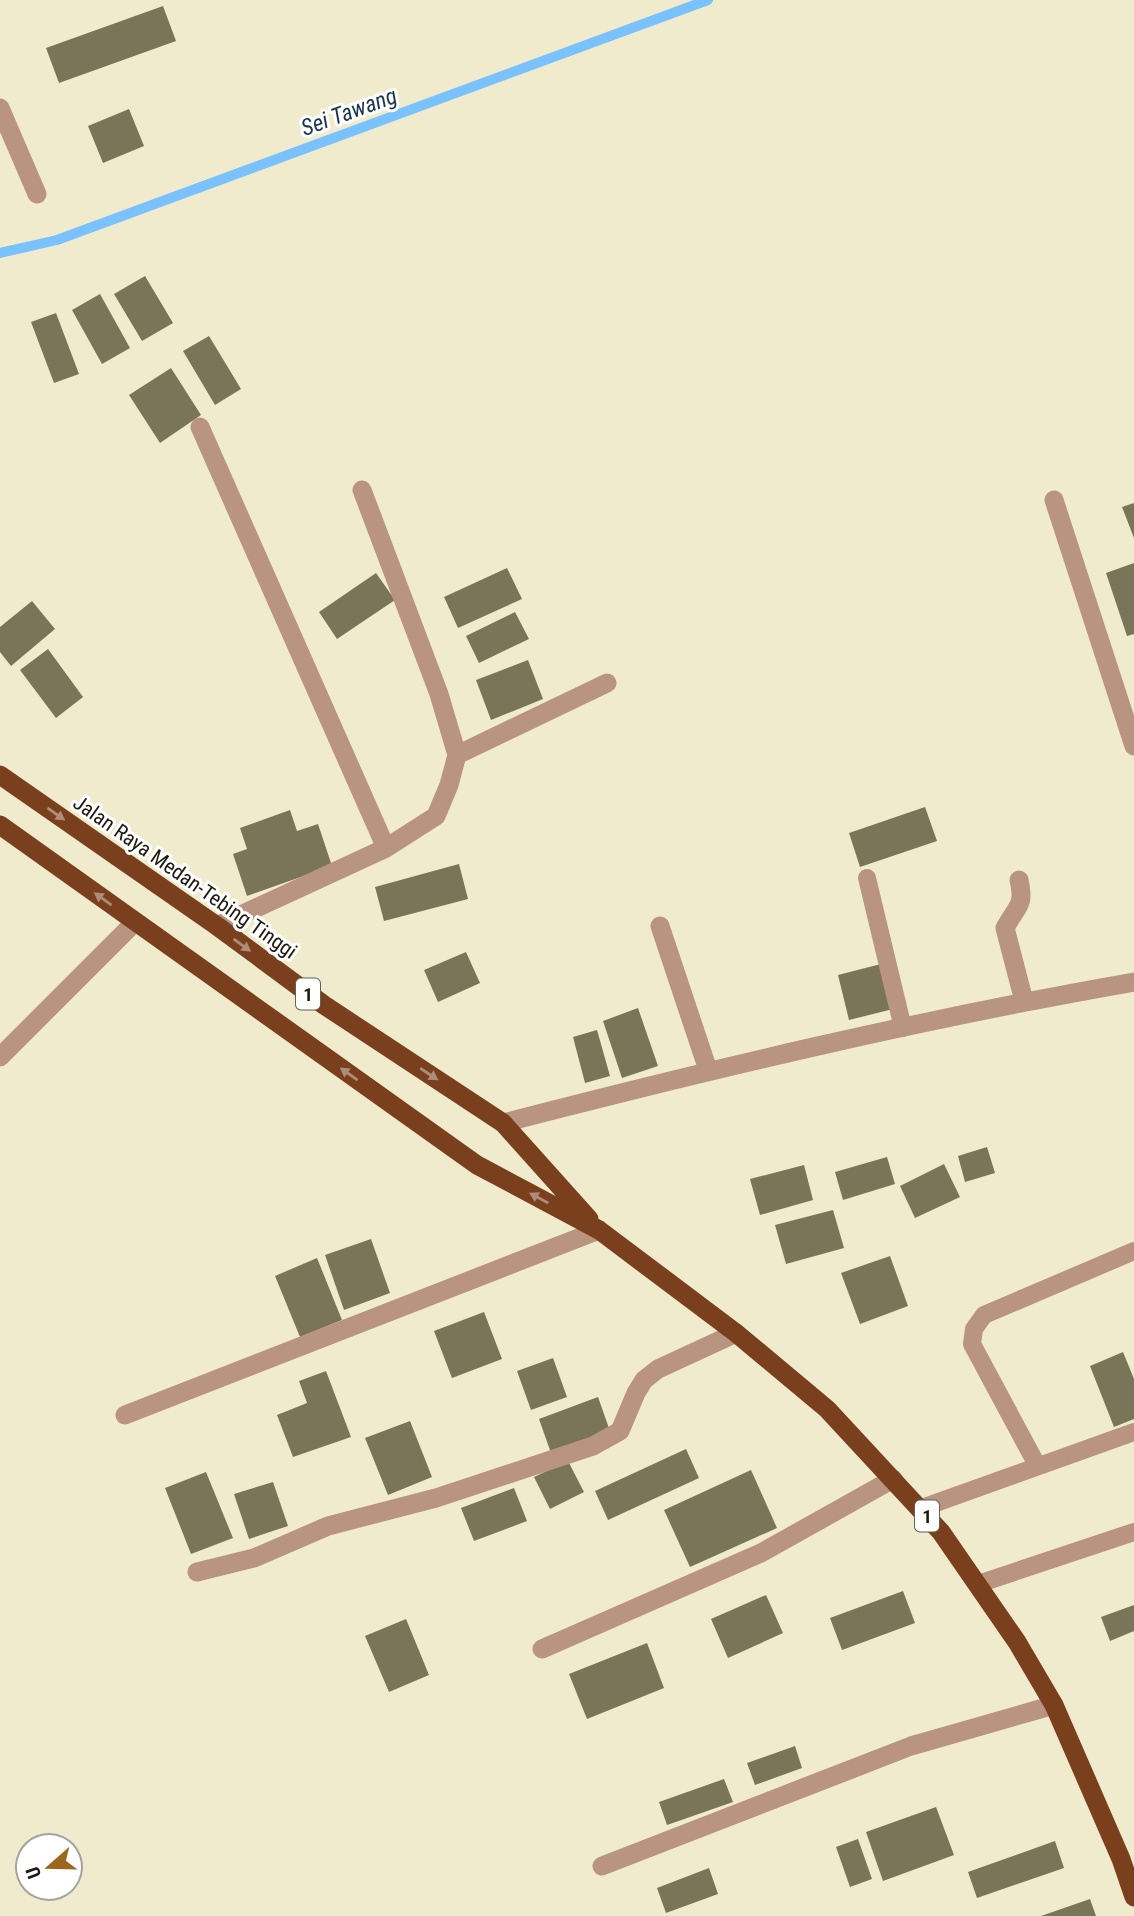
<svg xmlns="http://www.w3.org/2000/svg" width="1134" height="1916" font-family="'Roboto Condensed',sans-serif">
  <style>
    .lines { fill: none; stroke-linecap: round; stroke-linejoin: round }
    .stream { stroke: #79c2fe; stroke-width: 10 }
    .building { fill: #7a7459 }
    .service { stroke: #b89481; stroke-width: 18 }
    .minor { stroke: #b89481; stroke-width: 19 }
    .trunk { stroke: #7a401e; stroke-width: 19 }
    .oneway { fill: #af8c78 }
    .labels { text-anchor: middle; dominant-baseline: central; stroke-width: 6; stroke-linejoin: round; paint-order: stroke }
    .shield { fill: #fff; stroke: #615f57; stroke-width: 2 }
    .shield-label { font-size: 19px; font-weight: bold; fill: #1d1a0f }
    .street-label { font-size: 21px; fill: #1d1a0f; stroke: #fff }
    .water-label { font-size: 23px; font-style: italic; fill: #18374f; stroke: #fff }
  </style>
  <rect width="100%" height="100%" fill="#f1ebcd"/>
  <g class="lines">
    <path class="stream" d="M0,253L57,240L708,0"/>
  </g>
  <path class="building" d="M163,6L176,41L59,83L46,48Z
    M129,109L144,146L103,163L88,126Z
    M145,276L173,323L142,341L114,294Z
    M100,294L130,348L102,364L72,310Z
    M56,313L79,374L54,383L31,322Z
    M209,336L241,389L215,405L183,351Z
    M171,368L201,415L160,443L129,395Z
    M1134,503V538L1122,507Z
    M1134,563V634L1127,636L1106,573Z
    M507,568L522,599L458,628L444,597Z
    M376,573L395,600L337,639L319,612Z
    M32,601L55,629L11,666L0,652V627Z
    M515,612L529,639L479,663L466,636Z
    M48,649L83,697L56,718L20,670Z
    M528,660L543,699L491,720L476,680Z
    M925,807L937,841L860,867L849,833Z
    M290,810L297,831L318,824L332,866L247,896L233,854L247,849L240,828Z
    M459,864L468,899L384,921L375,887Z
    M466,952L480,983L438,1002L424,970Z
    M881,964L893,1009L849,1020L838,975Z
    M638,1008L658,1066L622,1078L603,1021Z
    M597,1030L610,1076L585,1083L573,1037Z
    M987,1147L995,1173L965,1182L958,1156Z
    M887,1157L895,1184L843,1200L835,1172Z
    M944,1164L960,1197L915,1218L900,1186Z
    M804,1165L813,1200L760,1215L750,1179Z
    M833,1210L844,1248L786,1264L775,1225Z
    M371,1239L390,1293L344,1310L325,1255Z
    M890,1256L908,1306L860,1324L841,1273Z
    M317,1258L342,1320L300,1337L275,1276Z
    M484,1312L502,1359L452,1378L434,1331Z
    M1123,1352L1134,1379V1419L1114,1427L1090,1366Z
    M553,1358L567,1397L531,1410L517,1371Z
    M326,1371L351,1437L293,1457L277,1415L307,1403L299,1381Z
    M598,1397L610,1431L551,1453L539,1419Z
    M410,1421L432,1477L388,1495L365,1438Z
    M686,1449L699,1478L608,1520L595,1491Z
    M568,1461L584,1492L550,1509L534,1477Z
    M751,1470L777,1528L690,1567L664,1510Z
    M206,1472L233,1538L191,1554L165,1488Z
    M273,1482L288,1526L249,1539L234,1494Z
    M514,1488L527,1521L474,1541L461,1508Z
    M903,1591L915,1623L842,1650L830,1618Z
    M766,1595L783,1633L728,1658L711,1619Z
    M1134,1605V1631L1110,1641L1101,1617Z
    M406,1619L429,1675L389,1692L365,1636Z
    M647,1643L664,1688L587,1719L569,1674Z
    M795,1746L802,1768L755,1785L747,1763Z
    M724,1779L733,1802L667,1825L659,1802Z
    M936,1807L954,1855L883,1881L866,1832Z
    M858,1839L872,1879L850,1887L836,1847Z
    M1055,1841L1064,1868L977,1898L968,1872Z
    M709,1868L718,1894L666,1913L657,1888Z
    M1090,1899L1096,1916H1041Z"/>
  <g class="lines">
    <path class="service" d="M867,878L903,1028
      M1037,1465L972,1344L974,1329L984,1315L1134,1251
      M919,1509L1134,1432
      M978,1584L1134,1532"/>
    <path class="minor" d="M0,108L37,194
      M200,427L386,848
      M1054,500L1134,746
      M457,755L607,683
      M1019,880C1025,907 1017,905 1005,928L1024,1001
      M217,926L386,848L436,816L449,785L457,755L439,694L362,490
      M660,926L708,1070
      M0,1057L135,922
      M503,1123C712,1069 922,1019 1134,982
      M125,1415L599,1230
      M197,1572L254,1558L328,1526L436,1498L593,1446L620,1431L636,1393L644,1380L658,1369L736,1333
      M542,1649L761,1553L893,1479
      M602,1866L911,1746L1054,1705"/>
    <path class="trunk" d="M0,775L217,926L324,1005L503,1123L589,1219
      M0,825L477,1165L599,1230L736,1333L827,1409L941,1532L1017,1642L1054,1705L1121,1859L1134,1897"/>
  </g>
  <defs><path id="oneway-solid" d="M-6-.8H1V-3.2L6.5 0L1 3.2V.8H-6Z" transform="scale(1.75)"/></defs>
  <g class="oneway">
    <use href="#oneway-solid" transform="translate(56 814) rotate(35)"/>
    <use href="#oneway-solid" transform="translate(103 899) rotate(-144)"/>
    <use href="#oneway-solid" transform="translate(242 945) rotate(36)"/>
    <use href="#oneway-solid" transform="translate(349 1074) rotate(-145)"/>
    <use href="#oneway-solid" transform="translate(429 1074) rotate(33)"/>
    <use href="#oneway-solid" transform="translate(539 1198) rotate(-152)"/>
  </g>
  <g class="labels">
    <g class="shield">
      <rect x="296" y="978.5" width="24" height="31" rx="5"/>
      <rect x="915" y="1500.5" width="24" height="31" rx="5"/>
    </g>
    <g class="shield-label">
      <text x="308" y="994">1</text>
      <text x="927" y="1516">1</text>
    </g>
    <g class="street-label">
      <text transform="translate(185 877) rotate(35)">Jalan Raya Medan-Tebing Tinggi</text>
    </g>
    <g class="water-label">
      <text transform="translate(349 112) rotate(-20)">Sei Tawang</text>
    </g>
  </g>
  <g transform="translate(49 1867) rotate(250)"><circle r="33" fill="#ffffff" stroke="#a5a39f" stroke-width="2"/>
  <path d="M0-5L12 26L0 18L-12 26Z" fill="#9b661d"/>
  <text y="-10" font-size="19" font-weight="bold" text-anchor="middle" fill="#1d1a0f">U</text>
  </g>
</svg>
